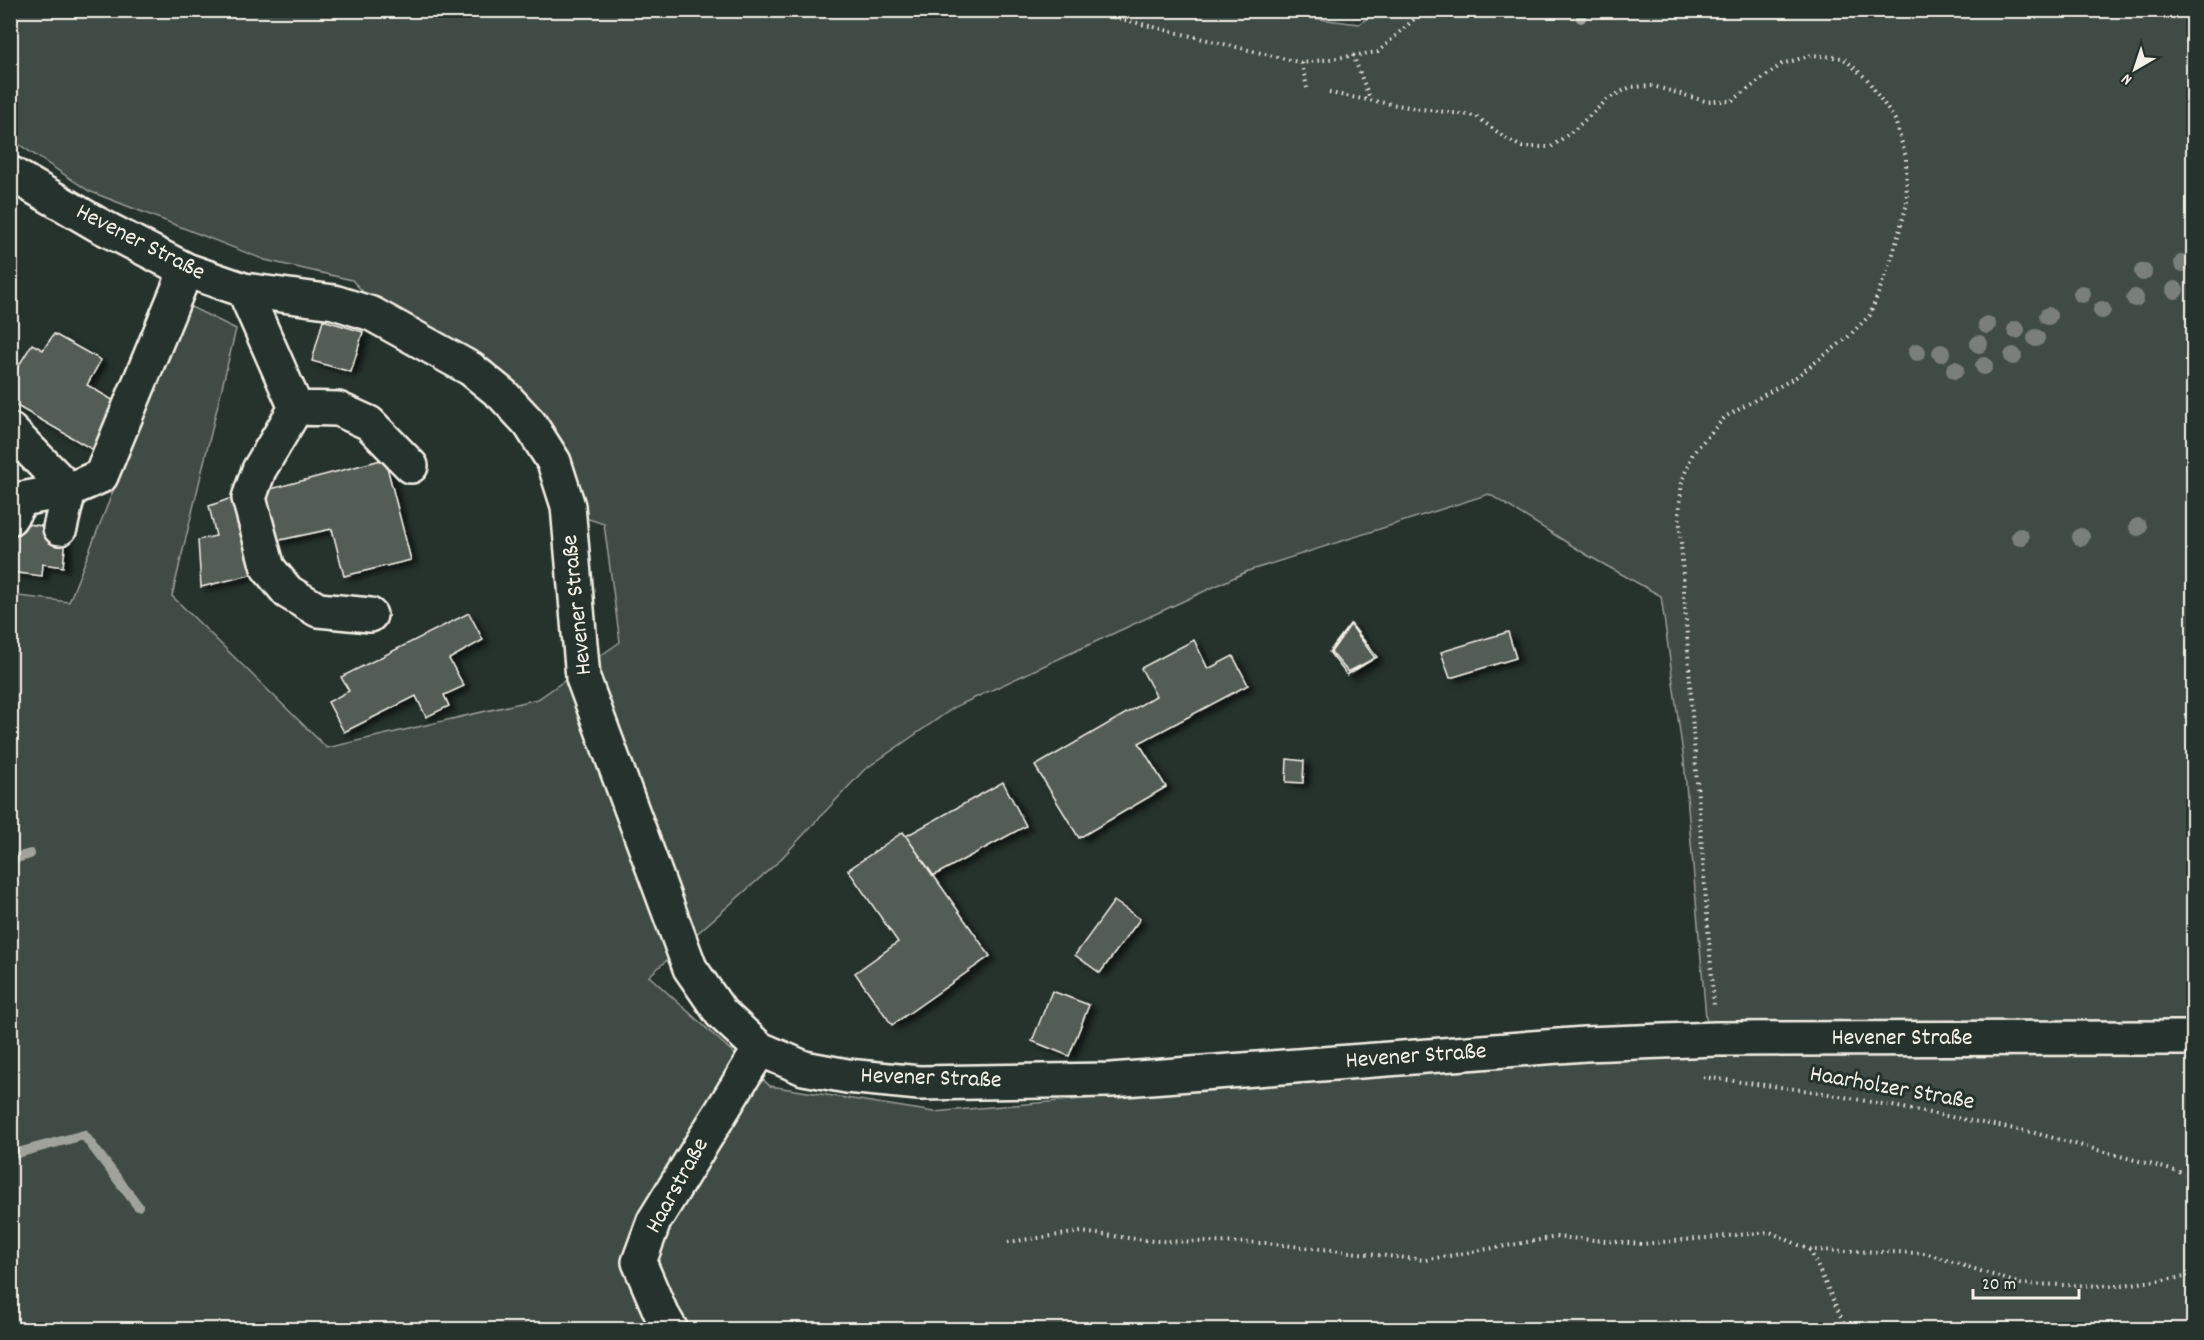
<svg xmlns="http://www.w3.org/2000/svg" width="2204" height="1340" font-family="Dekko,sans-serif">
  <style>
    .green { fill: #414b45; stroke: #9a9e96; stroke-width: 1.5 }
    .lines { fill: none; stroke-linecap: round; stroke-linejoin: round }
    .stream { stroke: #9fa39b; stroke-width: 10 }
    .building { fill: #525c55; stroke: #f4f1e8; stroke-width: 1.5; filter: url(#shadow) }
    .minor-casing { stroke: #f4f1e8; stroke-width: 38 }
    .path { stroke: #f4f1e8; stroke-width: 4; stroke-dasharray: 1.5 4.5; stroke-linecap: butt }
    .minor { stroke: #26332d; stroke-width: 33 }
    .tree { fill: #7a8079 }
    .labels { text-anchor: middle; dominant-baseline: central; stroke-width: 6; stroke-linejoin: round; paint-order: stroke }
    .street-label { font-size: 24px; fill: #f4f1e8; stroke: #26332d }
  </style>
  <defs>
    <filter id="shadow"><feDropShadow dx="6" dy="4" stdDeviation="3" flood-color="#0009"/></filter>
  </defs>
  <rect width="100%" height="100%" fill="#26332d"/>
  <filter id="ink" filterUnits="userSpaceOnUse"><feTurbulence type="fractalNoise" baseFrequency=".0167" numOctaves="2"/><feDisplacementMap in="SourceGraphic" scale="12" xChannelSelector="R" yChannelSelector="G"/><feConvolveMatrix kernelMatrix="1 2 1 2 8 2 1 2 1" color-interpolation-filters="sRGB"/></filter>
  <g filter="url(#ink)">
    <path class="green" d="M1248,10L1359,24L1379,10L2193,11V1022L1707,1029L1684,761L1661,596L1587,555L1489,494L1248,571L955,707L864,770L778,862L649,976L770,1086L934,1112L1632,1051L2193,1050V1329H11V595L69,602L187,305L236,329L172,596L327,748L538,699L620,642L604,524L582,517L576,474L555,431L491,361L373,303L352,280L265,260L89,191L11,139L10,11Z"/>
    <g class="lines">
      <path class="stream" d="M1581,10V18
        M10,860L30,854
        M10,1155L84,1135L138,1206"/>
    </g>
    <path class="building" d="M323,320L363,332L351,372L312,361Z
      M54,334L101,360L87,385L121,405L95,451L10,402V380L32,344L43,350Z
      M385,459L411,560L344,576L332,529L275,541L263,491Z
      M240,495L258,573L201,587L198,540L216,536L209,506Z
      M10,522L67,529L63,567L43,564L42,576L10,572Z
      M469,613L483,640L449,659L464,686L444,695L449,706L426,717L416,696L344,732L328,702L349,691L341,677Z
      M1350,624L1375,658L1347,675L1329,652Z
      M1351,624L1377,657L1348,672L1331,652Z
      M1508,632L1516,658L1450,678L1441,652Z
      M1194,640L1208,669L1233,656L1248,685L1139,743L1166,787L1079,838L1035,766L1156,696L1141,668Z
      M1287,759L1304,761L1303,783L1286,782Z
      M1003,782L1026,826L933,876L906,836Z
      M903,832L990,956L892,1025L855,973L898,942L848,870Z
      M1114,901L1140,919L1100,973L1075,955Z
      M1052,991L1089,1005L1069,1056L1032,1041Z"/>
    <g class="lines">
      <g class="minor-casing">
        <path id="minor" d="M10,173L97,224L186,270L244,290L334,302L372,314L471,369L503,395L530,424L554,462L568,506L583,678L690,968L721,1013L760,1049L804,1068L847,1076L919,1083L1111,1080L1585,1044L1716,1039L2194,1038
          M244,290L296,408L259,470L249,498L268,568L288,592L318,610L370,615
          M296,408L338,409L369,423L411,466
          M10,430L69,490
          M10,518L22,499L69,490
          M60,528L69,490L101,476L186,270
          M671,1330L660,1311L639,1262L654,1221L760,1049"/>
      </g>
      <path class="path" d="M1084,10L1302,63L1378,52L1424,10
        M1353,55L1370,99
        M1302,63L1307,88
        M1329,93L1414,108L1476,116L1505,138L1522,147H1551L1574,130L1609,98L1631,87L1653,86L1705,101H1732L1782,64L1812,55L1843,58L1867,79L1895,120L1906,157L1907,204L1892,257L1870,315L1846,339L1796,377L1725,417L1693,453L1682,481L1679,513L1694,744L1714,1006
        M1703,1077L1818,1092L2031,1132L2194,1176
        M1008,1242L1081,1232L1153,1241L1265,1243L1425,1260L1557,1237L1642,1244L1770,1232L1810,1250L1925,1253L2021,1284L2115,1286L2194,1276
        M1810,1250L1847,1330"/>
      <use href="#minor" class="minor"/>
    </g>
    <g class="tree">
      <circle cx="2183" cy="263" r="9"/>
      <circle cx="2143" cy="272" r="9"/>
      <circle cx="2175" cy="290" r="9"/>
      <circle cx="2082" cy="294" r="9"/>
      <circle cx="2135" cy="298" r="9"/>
      <circle cx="2102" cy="310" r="9"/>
      <circle cx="2048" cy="316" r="9"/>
      <circle cx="1987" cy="325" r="9"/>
      <circle cx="2016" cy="330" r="9"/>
      <circle cx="2036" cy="338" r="9"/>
      <circle cx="1979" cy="344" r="9"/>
      <circle cx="1917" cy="352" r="9"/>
      <circle cx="1941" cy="353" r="9"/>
      <circle cx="2013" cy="356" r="9"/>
      <circle cx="1984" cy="366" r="9"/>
      <circle cx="1955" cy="370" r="9"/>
      <circle cx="2138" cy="527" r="9"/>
      <circle cx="2020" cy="537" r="9"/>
      <circle cx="2081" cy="537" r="9"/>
    </g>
  </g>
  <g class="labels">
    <g class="street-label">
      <text transform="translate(140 243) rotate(27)">Hevener Straße</text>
      <text transform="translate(578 605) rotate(-96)">Hevener Straße</text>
      <text x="1902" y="1039">Hevener Straße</text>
      <text transform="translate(1416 1057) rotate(-4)">Hevener Straße</text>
      <text transform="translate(931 1079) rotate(2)">Hevener Straße</text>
      <text transform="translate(1892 1089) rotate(10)">Haarholzer Straße</text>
      <text transform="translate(678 1186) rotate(-61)">Haarstraße</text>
    </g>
  </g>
  <rect width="2204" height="1340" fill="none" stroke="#26332d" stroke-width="36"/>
  <rect x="18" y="18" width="2168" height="1304" fill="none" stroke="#f4f1e8" stroke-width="2" filter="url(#ink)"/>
  <g transform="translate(2135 69) rotate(219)" stroke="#26332d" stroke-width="4.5" paint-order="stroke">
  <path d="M0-4.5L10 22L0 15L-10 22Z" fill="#f4f1e8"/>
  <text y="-9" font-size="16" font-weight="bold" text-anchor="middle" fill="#f4f1e8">N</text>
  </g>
  <path d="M1973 1289v9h106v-9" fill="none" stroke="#f4f1e8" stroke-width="3"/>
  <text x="1982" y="1289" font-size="18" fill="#f4f1e8" stroke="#26332d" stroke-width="4.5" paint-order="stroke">20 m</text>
</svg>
